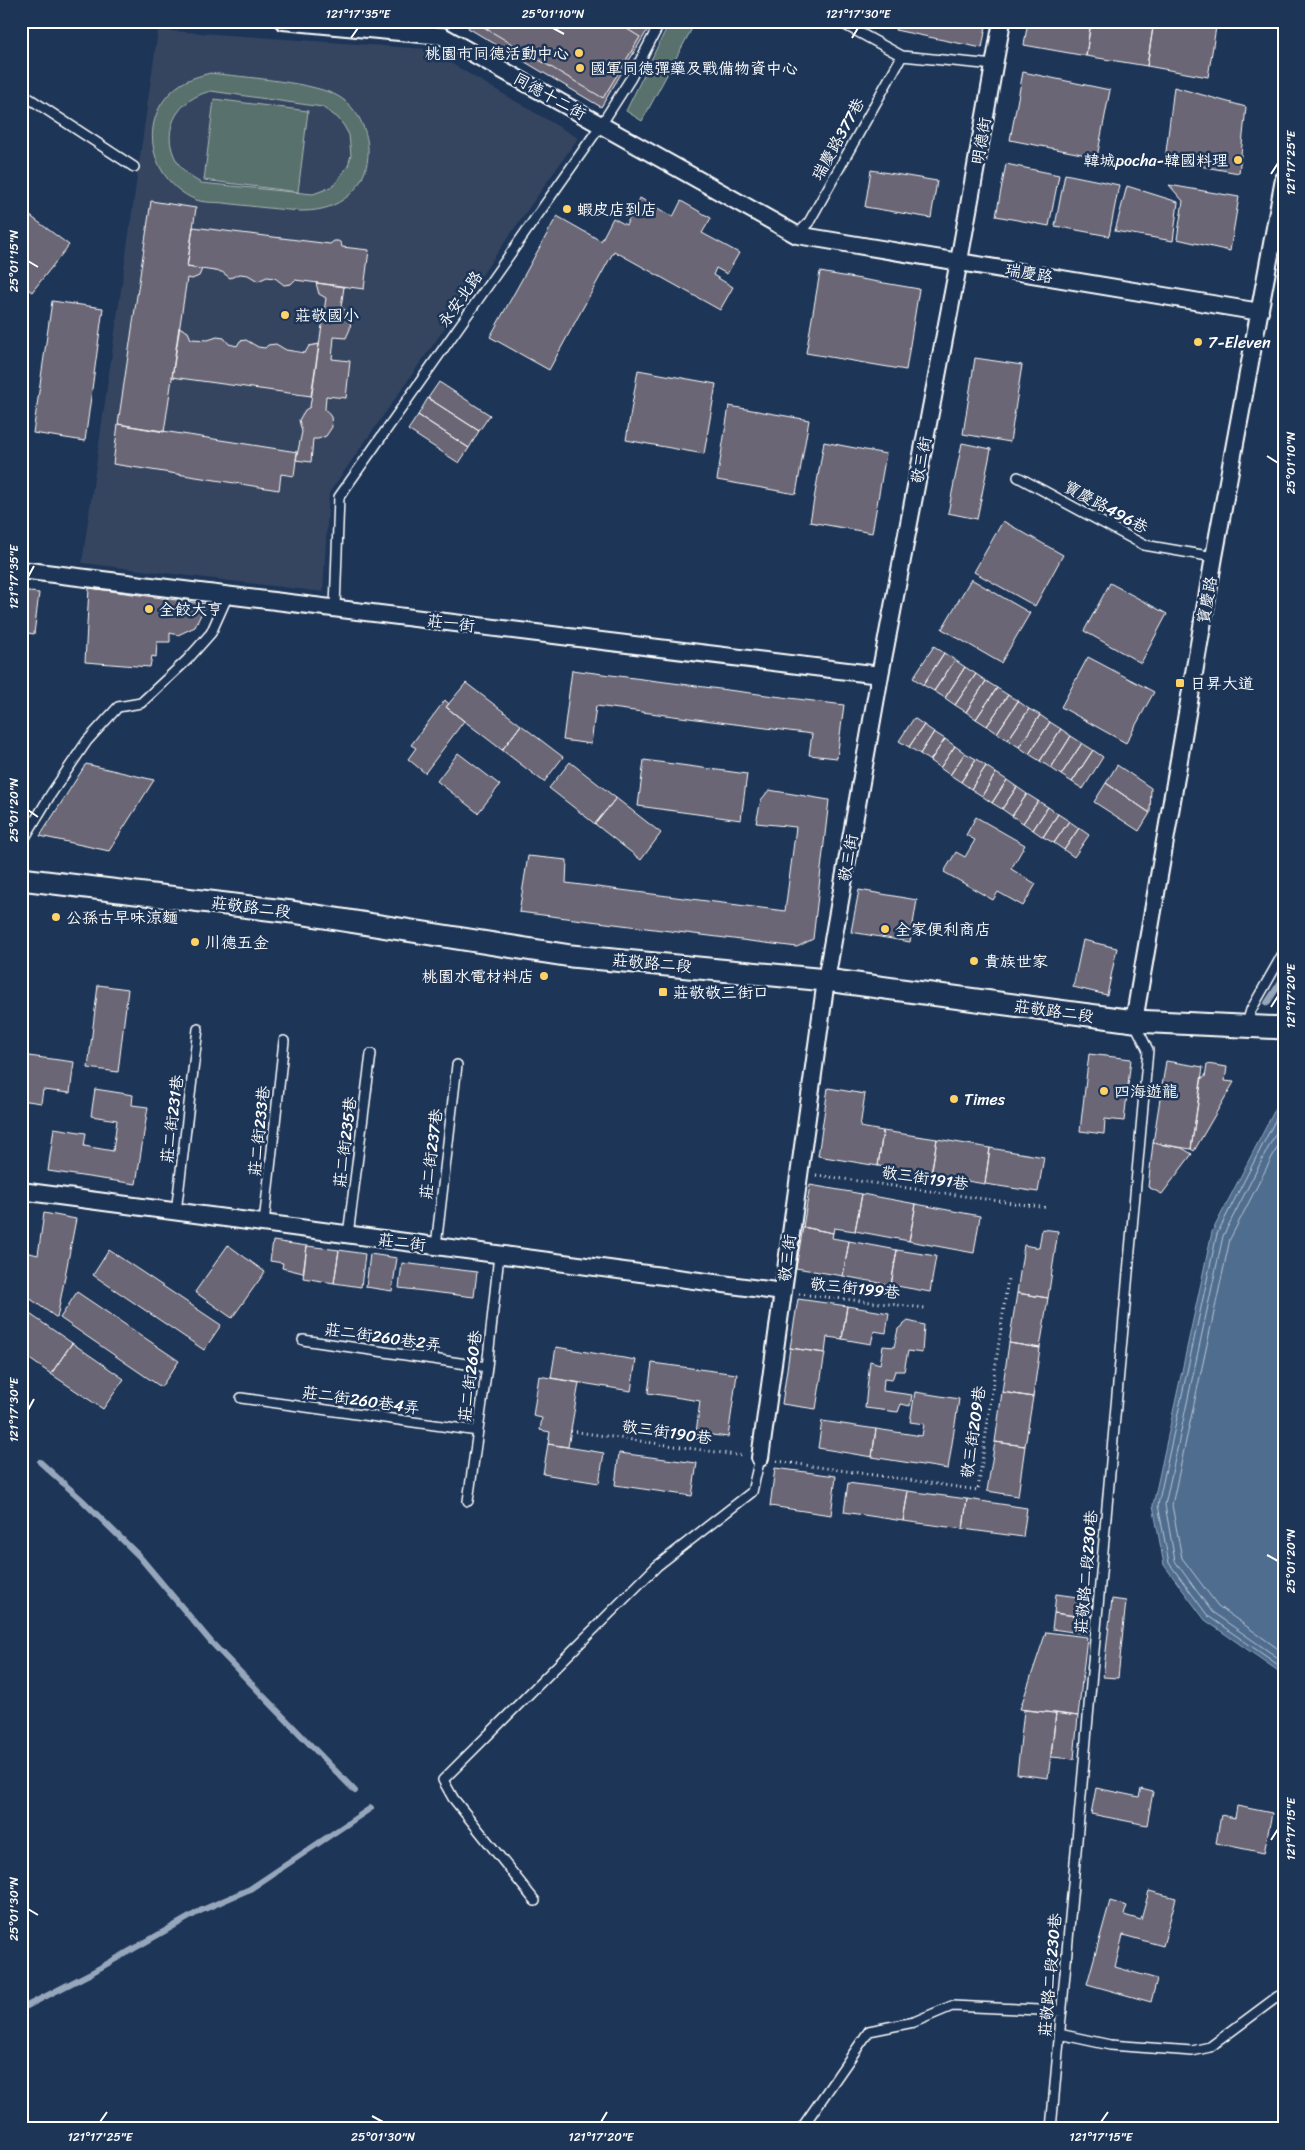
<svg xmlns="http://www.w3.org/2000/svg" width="1305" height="2150" font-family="Sriracha,'LXGW WenKai TC',sans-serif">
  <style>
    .built { fill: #344460 }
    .green { fill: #58716d; stroke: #acb8b6; fill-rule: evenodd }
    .water { fill: #506d8f; stroke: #96a7bc }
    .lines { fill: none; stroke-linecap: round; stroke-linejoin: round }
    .shore { stroke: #b9c5d2; stroke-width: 1 }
    .stream { stroke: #96a7bc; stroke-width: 6 }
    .building { fill: #6a6675; stroke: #fff }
    .service-casing { stroke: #fff; stroke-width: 12 }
    .minor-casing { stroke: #fff; stroke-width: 20 }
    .tertiary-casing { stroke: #fff; stroke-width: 25 }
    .path { stroke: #fff; stroke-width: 3; stroke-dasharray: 1 4; stroke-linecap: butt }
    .service { stroke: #1d3557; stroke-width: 9 }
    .minor { stroke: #1d3557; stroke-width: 16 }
    .tertiary { stroke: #1d3557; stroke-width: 21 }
    .ticks { fill: none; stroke: #fff; stroke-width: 2 }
    .poi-dot { fill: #ffd166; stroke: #1d3557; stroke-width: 2 }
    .labels { text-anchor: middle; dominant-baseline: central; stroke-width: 5; stroke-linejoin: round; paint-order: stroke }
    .poi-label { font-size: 16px; fill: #fff; stroke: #1d3557; text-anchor: start }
    .street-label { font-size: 16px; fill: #fff; stroke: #1d3557 }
    .neatline { fill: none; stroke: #fff; stroke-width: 2 }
    .ticks-label { font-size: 12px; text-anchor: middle; fill: #fff }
  </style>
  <rect width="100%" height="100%" fill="#1d3557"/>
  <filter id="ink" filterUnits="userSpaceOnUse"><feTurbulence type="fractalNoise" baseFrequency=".02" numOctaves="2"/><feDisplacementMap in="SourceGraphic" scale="10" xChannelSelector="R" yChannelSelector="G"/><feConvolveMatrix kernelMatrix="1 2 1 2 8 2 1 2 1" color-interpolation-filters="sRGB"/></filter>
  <g filter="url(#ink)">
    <path class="built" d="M158,30L427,49L578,138L329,493L323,592L82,563Z"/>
    <path class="green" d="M670,21H696L642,121L626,111Z
      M210,73C241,77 318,82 341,98C374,121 379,175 344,199C330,209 316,211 300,211C275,209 249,206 224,203C214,202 202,203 194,199C147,178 136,114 181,84C190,78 200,76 210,73ZM211,91L322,107L338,118L344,126L349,135L351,155L348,166L334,185L324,190L313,194L201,183C156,160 161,103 211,91Z
      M214,99L308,111L298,192L204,180Z"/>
    <path class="water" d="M1284,1092V1675L1205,1620L1164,1565L1153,1505L1212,1232Z"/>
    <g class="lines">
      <path class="shore" d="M1284,1103L1217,1234L1158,1505L1169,1563L1208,1616L1284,1669
        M1284,1117L1223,1236L1165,1505L1175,1561L1212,1612L1284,1662
        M1284,1134L1230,1239L1172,1505L1182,1558L1218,1606L1284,1653"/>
      <path class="stream" d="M1267,1003L1284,977
        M40,1462L82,1500L139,1556L211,1642L355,1791
        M21,2009L91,1973L200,1911L250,1889L371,1808"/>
    </g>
    <path class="building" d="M471,21H653L601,107L468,28Z
      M488,21H614L640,37L603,98L485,28Z
      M897,21H987L982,48L895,30Z
      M1028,21H1091L1086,56L1024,45Z
      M1091,21H1154L1147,66L1086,56Z
      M1154,21H1217L1208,77L1147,66Z
      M1023,72L1110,90L1097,157L1010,140Z
      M1174,87L1246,107L1239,173L1165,160Z
      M1006,164L1059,175L1049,226L996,216Z
      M871,170L937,181L931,218L865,207Z
      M1065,174L1119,185L1109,236L1055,226Z
      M1169,185L1239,197L1230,251L1177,239L1183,201Z
      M1127,186L1178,202L1173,241L1115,231Z
      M640,198L673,217L681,201L711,218L702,233L739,253L727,274L716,268L713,275L733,287L720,310L614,251L549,370L490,337L557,216L601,241L613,218L626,225Z
      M151,201L196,208L187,267L202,269L199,276L192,279L187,278L164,432L118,424Z
      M21,209L69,245L32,292L21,284Z
      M193,227L330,244L334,241H338L341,243L342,247L369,250L364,289L295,280L291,284L284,285L275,278L267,277L258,281L248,275L240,274L230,278L222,272L187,267Z
      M820,272L919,289L906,370L806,353Z
      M316,283L344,287L341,307L349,313L351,318L350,329L346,338L334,337L332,359L350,361L346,398L326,396L325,409L331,417L332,427L326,436L318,439H313L311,462L296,460L302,432L299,420L305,410L310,407L326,298L319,294Z
      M52,301L103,308L85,441L33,433Z
      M179,327L188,332L191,339L208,340L217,337L224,338L229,344L237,346L240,341L246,340L258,347L265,348L268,345L276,344L286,350L305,353L309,346L319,344L311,396L172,377Z
      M975,358L1022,365L1010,442L963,434Z
      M638,370L716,384L704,454L626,440Z
      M439,382L490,415L479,431L428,398Z
      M428,398L479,431L469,448L418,415Z
      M729,406L809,420L796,494L717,480Z
      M418,415L469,448L459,463L408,430Z
      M118,424L297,452L294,476L281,474L279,490L113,464Z
      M824,442L886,454L872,533L810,522Z
      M962,443L991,449L977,519L948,513Z
      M1003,521L1063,555L1035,606L974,572Z
      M971,579L1030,613L1001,663L942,629Z
      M1110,583L1167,614L1141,663L1084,631Z
      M89,588L206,604L195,627L178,635L170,633V642H157L156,657L152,656L150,667L85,662Z
      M21,591L39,593L34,634L21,632Z
      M934,646L944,653L923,685L913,678Z
      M944,653L955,660L934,691L923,685Z
      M1088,657L1154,692L1126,743L1061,707Z
      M955,660L965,667L945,698L934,691Z
      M965,667L976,674L955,705L945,698Z
      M572,670L844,705L837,758L809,755L812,734L596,706L591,744L563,740Z
      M976,674L986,681L966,712L955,705Z
      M986,681L997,688L976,719L966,712Z
      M466,683L521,725L502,750L446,707Z
      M997,688L1008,695L987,726L976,719Z
      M1008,695L1018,701L997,733L987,726Z
      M445,700L449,704L446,707L464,721L425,773L408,759L416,748L411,745Z
      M1018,701L1029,709L1008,740L997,733Z
      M1029,709L1040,715L1019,747L1008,740Z
      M1040,715L1050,722L1029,754L1019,747Z
      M914,718L924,725L909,747L899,741Z
      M1050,722L1061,729L1040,761L1029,754Z
      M521,725L563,757L544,782L502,750Z
      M924,725L934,732L920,754L909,747Z
      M1061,729L1071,736L1051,768L1040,761Z
      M934,732L945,739L930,761L920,754Z
      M1071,736L1082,743L1061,775L1051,768Z
      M945,739L955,746L940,768L930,761Z
      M1082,743L1093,750L1072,782L1061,775Z
      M955,746L965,753L950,775L940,768Z
      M1093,750L1103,757L1083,789L1072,782Z
      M458,753L500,785L478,813L437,781Z
      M965,753L976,759L961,782L950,775Z
      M976,759L986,766L971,789L961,782Z
      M644,760L747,774L741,820L638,806Z
      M570,762L616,798L595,824L549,788Z
      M86,764L154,780L109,851L40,836Z
      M1117,765L1151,788L1150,813L1106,783Z
      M986,766L996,773L982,796L971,789Z
      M996,773L1007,780L992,803L982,796Z
      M1007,780L1017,787L1002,809L992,803Z
      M1106,783L1150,813L1139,831L1094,802Z
      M1017,787L1027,794L1012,816L1002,809Z
      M769,790L829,800L813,939L797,947L519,912L528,856L567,860L566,883L785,911L796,827L756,823L761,800Z
      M1027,794L1038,801L1023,823L1012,816Z
      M616,798L661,833L641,860L595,824Z
      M1038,801L1048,807L1033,830L1023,823Z
      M1048,807L1058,814L1043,837L1033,830Z
      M1058,814L1069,821L1054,843L1043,837Z
      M976,817L1025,845L1011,869L1036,884L1023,906L998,892L993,900L944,872L956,852L965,857L975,840L966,835Z
      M1069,821L1079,828L1064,850L1054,843Z
      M1079,828L1089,835L1074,857L1064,850Z
      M859,890L917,900L910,942L851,932Z
      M1083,940L1117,948L1107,995L1073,987Z
      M98,985L128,989L118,1072L88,1068Z
      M1089,1054L1131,1059L1124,1121L1105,1119L1104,1134L1080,1131Z
      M21,1055L74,1062L70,1093L43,1090L41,1103L21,1100Z
      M1166,1061L1203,1067L1191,1149L1153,1143Z
      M1207,1064L1227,1067L1225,1081L1234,1082L1194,1151L1191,1149L1202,1077H1205Z
      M828,1088L865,1094L860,1127L883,1131L878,1166L818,1156Z
      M95,1089L133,1095L132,1105L148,1107L136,1184L48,1171L54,1128L86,1133L84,1146L113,1151L117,1120L91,1116Z
      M883,1131L937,1139L931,1175L878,1166Z
      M937,1139L990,1148L985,1184L931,1175Z
      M1153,1143L1182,1148L1192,1154L1162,1194L1148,1187Z
      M990,1148L1044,1157L1038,1192L985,1184Z
      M810,1185L862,1194L855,1231L834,1228L833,1233L803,1227Z
      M862,1194L916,1204L909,1241L855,1231Z
      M916,1204L980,1216L974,1253L909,1241Z
      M21,1210L25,1211L21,1242Z
      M44,1213L76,1219L57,1318L21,1292V1251L38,1255Z
      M803,1227L833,1233L832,1238L849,1241L843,1276L796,1268Z
      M1042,1229L1058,1231L1048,1298L1017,1293L1024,1245L1039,1248Z
      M273,1241L307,1246L303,1273L282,1268L283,1263L270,1261Z
      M849,1241L897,1250L891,1285L843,1276Z
      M228,1245L265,1272L232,1318L195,1292Z
      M307,1246L339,1250L334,1283L303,1278Z
      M109,1250L221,1325L204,1350L93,1275Z
      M339,1250L365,1254L361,1287L334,1283Z
      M897,1250L936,1256L930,1292L891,1285Z
      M370,1254L397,1258L392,1291L366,1287Z
      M402,1263L477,1272L474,1297L399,1288Z
      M77,1292L179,1361L161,1387L60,1318Z
      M1017,1293L1048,1298L1040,1348L1009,1343Z
      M798,1299L847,1306L842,1339L827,1337L825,1353L790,1348Z
      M847,1306L889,1313L886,1333L874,1331L871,1344L842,1339Z
      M21,1308L72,1343L51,1374L21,1353Z
      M908,1321L924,1325L922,1353L908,1351L904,1371H895L892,1380L884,1379L883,1391L912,1395L910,1406L901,1404L898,1412L865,1408L870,1361L880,1364L883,1346L894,1347L898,1329Z
      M72,1343L124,1379L103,1409L51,1374Z
      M1009,1343L1040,1348L1033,1397L1002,1392Z
      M556,1347L636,1360L631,1391L551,1378Z
      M790,1348L825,1353L816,1409L782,1404Z
      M652,1363L737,1374L728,1437L696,1433L700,1401L648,1393Z
      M539,1376L579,1383L568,1447L548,1444L550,1432L540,1430L542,1418L533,1416Z
      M915,1392L959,1399L948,1469L872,1457L876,1429L922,1436L924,1424L910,1422Z
      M1002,1392L1033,1397L1025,1446L995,1442Z
      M822,1421L876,1429L872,1457L818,1448Z
      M995,1442L1025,1446L1018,1496L987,1491Z
      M548,1444L604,1453L599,1483L543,1474Z
      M619,1453L697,1463L692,1496L615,1485Z
      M775,1468L836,1476L831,1515L770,1506Z
      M848,1483L908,1491L903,1521L844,1512Z
      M908,1491L967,1499L963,1529L903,1521Z
      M967,1499L1027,1508L1023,1537L963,1529Z
      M1056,1594L1092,1599L1090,1618L1054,1613Z
      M1112,1599L1126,1601L1118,1678L1103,1677Z
      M1054,1613L1090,1618L1087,1634L1052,1629Z
      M1046,1632L1087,1637L1078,1716L1020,1709Z
      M1024,1710L1056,1713L1048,1778L1017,1774Z
      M1056,1713L1078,1716L1074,1759L1051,1757Z
      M1096,1788L1139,1797L1141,1789L1153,1792L1147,1825L1091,1814Z
      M1237,1806L1272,1813L1264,1853L1216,1843L1221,1815L1235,1818Z
      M1149,1891L1176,1898L1163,1946L1123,1935L1115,1967L1157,1979L1151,2002L1087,1984L1110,1901L1127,1906L1124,1915L1141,1920Z"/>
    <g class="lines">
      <g class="service-casing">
        <path id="service" d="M838,21L902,56L994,65
          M21,93L134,167
          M797,235L809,222L902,56
          M1018,477L1144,545L1214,557
          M335,608L339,497L601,125L631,78L661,21
          M21,844L51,794L87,741L118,707L141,703L187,660L211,633L228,595
          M1246,1027L1251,1010L1284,952
          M176,1212L198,1029
          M264,1223L284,1041
          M348,1235L371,1054
          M436,1246L457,1065
          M303,1340L487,1367
          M241,1398L478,1431
          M468,1501L487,1367L499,1255
          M535,1901L453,1798L443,1780L657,1566L752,1492L760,1458
          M1059,2034L1110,2045L1192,2051L1210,2047L1277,1997L1284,1994
          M801,2129L869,2031L914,2022L952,2006L1062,2011
          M1051,2129L1148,1050L1134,1022"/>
      </g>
      <g class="minor-casing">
        <path id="minor" d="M283,21L442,36L797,235L1260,312
          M21,570L880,675
          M1134,1021L1214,557L1284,179
          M21,1191L783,1292
          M760,1458L826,980L880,675L959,261L1002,21"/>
      </g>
      <g class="tertiary-casing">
        <path id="tertiary" d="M21,879L292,912L571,956L826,980L1134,1021L1284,1028"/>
      </g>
      <path class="path" d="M816,1175L1048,1208
        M799,1294L925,1308
        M571,1431L743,1456
        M777,1461L978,1490L1008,1278"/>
      <use href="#service" class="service"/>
      <use href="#minor" class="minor"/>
      <use href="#tertiary" class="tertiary"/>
    </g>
  </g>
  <path class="ticks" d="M553,28L564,34M351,38L358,28M852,38L858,28M1271,174L1278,163M28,261L38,267M1267,456L1278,463M28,577L34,566M28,810L38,817M1271,1007L1278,996M28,1410L34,1399M1267,1555L1278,1561M1271,1840L1278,1829M28,1909L38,1915M372,2116L383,2122M100,2122L107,2112M601,2122L607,2112M1101,2122L1108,2112"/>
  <g class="poi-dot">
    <circle cx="579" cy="53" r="5"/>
    <circle cx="580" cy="68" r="5"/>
    <circle cx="1238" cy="160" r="5"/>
    <circle cx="567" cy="209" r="5"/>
    <circle cx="285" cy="315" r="5"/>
    <circle cx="1198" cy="342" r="5"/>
    <circle cx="149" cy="609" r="5"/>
    <rect x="1175" y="678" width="10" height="10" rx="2.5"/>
    <circle cx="56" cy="917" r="5"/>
    <circle cx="885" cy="929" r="5"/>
    <circle cx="195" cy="942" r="5"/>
    <circle cx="974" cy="961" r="5"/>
    <circle cx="544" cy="976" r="5"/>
    <rect x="658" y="987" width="10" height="10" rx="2.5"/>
    <circle cx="1104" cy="1091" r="5"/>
    <circle cx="954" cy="1099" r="5"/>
  </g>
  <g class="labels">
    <g class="poi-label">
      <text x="569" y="53" text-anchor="end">桃園市同德活動中心</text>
      <text x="590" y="68">國軍同德彈藥及戰備物資中心</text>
      <text x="1228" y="160" text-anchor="end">韓城pocha-韓國料理</text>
      <text x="577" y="209">蝦皮店到店</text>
      <text x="295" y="315">莊敬國小</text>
      <text x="1208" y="342">7-Eleven</text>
      <text x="159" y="609">全餃大亨</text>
      <text x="1190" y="683">日昇大道</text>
      <text x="66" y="917">公孫古早味涼麵</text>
      <text x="895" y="929">全家便利商店</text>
      <text x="205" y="942">川德五金</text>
      <text x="984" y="961">貴族世家</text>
      <text x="534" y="976" text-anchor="end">桃園水電材料店</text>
      <text x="673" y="992">莊敬敬三街口</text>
      <text x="1114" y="1091">四海遊龍</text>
      <text x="964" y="1099">Times</text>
    </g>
    <g class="street-label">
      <text transform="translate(550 96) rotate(29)">同德十二街</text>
      <text transform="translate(838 139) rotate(-61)">瑞慶路377巷</text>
      <text transform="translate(981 141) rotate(-80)">明德街</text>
      <text transform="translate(1029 273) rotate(10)">瑞慶路</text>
      <text transform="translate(460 299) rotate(-55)">永安北路</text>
      <text transform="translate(921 460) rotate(-79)">敬三街</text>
      <text transform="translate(1106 507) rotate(28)">寶慶路496巷</text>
      <text transform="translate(1207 600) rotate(-80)">寶慶路</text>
      <text transform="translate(451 623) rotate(7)">莊一街</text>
      <text transform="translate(848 858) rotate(-80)">敬三街</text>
      <text transform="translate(251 907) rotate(7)">莊敬路二段</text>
      <text transform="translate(652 963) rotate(5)">莊敬路二段</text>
      <text transform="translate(1054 1011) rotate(8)">莊敬路二段</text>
      <text transform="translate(172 1119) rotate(-83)">莊二街231巷</text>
      <text transform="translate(259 1131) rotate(-84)">莊二街233巷</text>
      <text transform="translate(345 1142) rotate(-83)">莊二街235巷</text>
      <text transform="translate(431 1154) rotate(-83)">莊二街237巷</text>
      <text transform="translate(925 1178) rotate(8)">敬三街191巷</text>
      <text transform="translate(402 1242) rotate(7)">莊二街</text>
      <text transform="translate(787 1258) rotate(-83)">敬三街</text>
      <text transform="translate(855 1288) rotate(6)">敬三街199巷</text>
      <text transform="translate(383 1337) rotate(8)">莊二街260巷2弄</text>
      <text transform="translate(470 1376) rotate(-83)">莊二街260巷</text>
      <text transform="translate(361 1400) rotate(8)">莊二街260巷4弄</text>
      <text transform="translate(667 1432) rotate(8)">敬三街190巷</text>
      <text transform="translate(973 1432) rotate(-82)">敬三街209巷</text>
      <text transform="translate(1086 1572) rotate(-85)">莊敬路二段230巷</text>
      <text transform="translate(1050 1975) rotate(-85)">莊敬路二段230巷</text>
    </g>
  </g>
  <rect width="1305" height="2150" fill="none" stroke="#1d3557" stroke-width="55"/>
  <rect x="28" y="28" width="1250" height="2094" class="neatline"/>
  <g class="ticks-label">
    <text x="358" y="18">121°17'35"E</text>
    <text x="553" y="18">25°01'10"N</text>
    <text x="858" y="18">121°17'30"E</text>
    <text transform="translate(1291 163) rotate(-90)" y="4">121°17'25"E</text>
    <text transform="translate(14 261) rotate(-90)" y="4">25°01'15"N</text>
    <text transform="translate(1291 463) rotate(-90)" y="4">25°01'10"N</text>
    <text transform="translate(14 577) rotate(-90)" y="4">121°17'35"E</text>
    <text transform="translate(14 810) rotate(-90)" y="4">25°01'20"N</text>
    <text transform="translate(1291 996) rotate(-90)" y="4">121°17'20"E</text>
    <text transform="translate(14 1410) rotate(-90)" y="4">121°17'30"E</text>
    <text transform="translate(1291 1561) rotate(-90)" y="4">25°01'20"N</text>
    <text transform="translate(1291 1829) rotate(-90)" y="4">121°17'15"E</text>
    <text transform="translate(14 1909) rotate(-90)" y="4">25°01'30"N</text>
    <text x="100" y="2141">121°17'25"E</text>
    <text x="383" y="2141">25°01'30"N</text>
    <text x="601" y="2141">121°17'20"E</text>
    <text x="1101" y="2141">121°17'15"E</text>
  </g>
</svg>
